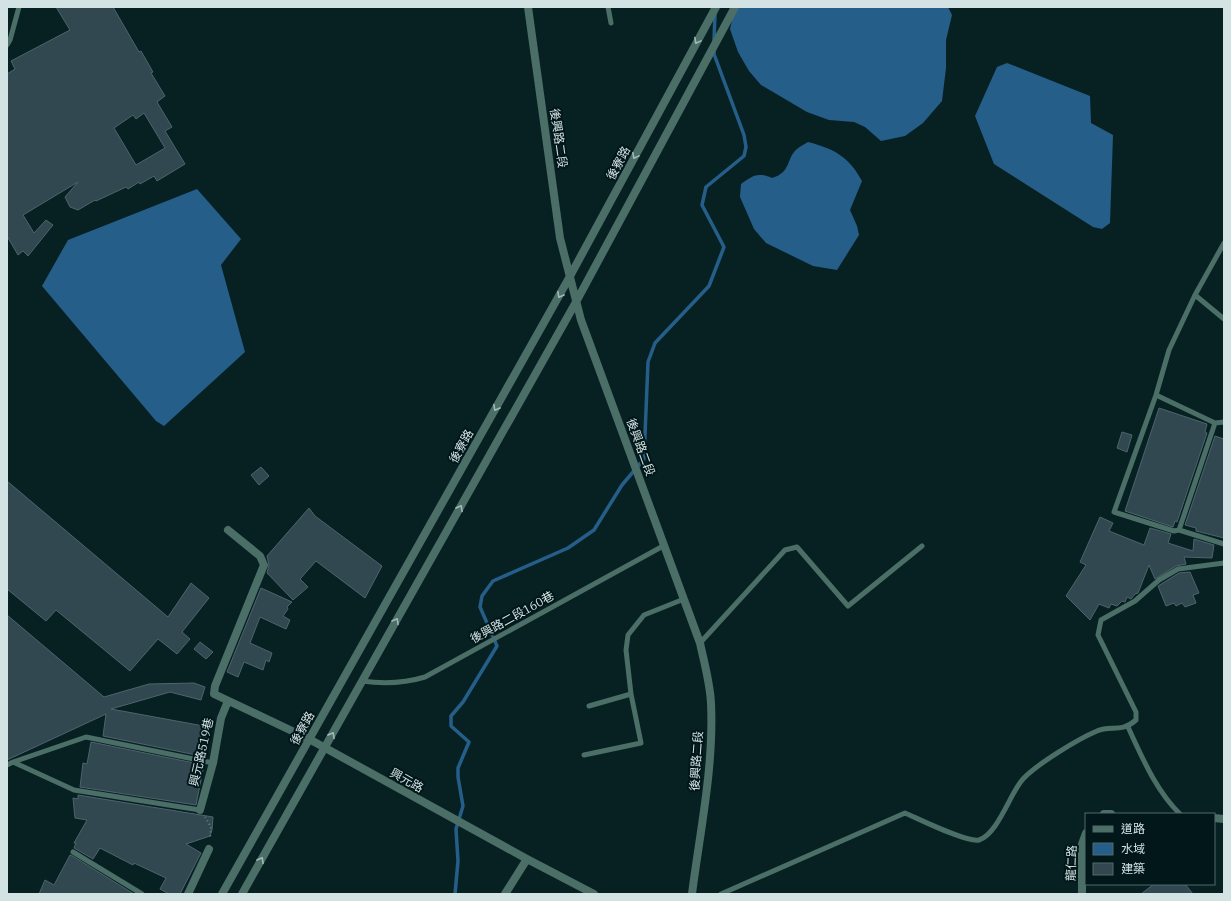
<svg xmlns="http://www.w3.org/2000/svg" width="1231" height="901" font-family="'IBM Plex Serif','Noto Sans TC',serif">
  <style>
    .water { fill: #265e8a }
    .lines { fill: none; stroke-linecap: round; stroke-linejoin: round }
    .stream { stroke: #265e8a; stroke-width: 3.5 }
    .building { fill: #324851; stroke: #4d646d; fill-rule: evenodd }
    .path { stroke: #6c8082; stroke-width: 2; stroke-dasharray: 1 3; stroke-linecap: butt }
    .service { stroke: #4b6e67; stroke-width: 5 }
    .minor { stroke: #4b6e67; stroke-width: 8 }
    .tertiary { stroke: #4b6e67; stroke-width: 8 }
    .oneway { stroke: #a3b9b8 }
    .labels { text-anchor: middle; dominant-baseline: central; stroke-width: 4; stroke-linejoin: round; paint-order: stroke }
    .street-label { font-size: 12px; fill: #d3e2e3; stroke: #011719 }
  </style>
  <rect width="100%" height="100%" fill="#072123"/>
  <path class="water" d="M735,7H948L952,15L946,40V68L942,101L923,123L905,136L881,141L865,127L854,122L829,120L807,112L761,85L749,71L738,52L730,29Z
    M1007,63L1090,96L1091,123L1113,135L1110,223L1102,229L1093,227L994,164L975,116L997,67Z
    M808,142C835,149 849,157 862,181L850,210L857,226L859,235L837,270L813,266L766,243L754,229L740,197L741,184C753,175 758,172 772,178C792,172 786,158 797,149C800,146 805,144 808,142Z
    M197,189L241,239L221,265L245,352L164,426L156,421L42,286L68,240Z"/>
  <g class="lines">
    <path class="stream" d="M714,40L715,14
      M455,894L458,861L456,829L463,806L458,777V768L469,742L451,726V716L463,702L497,646L480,607L482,596L493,581L568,548L594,530L622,485L644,459L648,362L655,343L709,286L724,247L702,205L706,187L744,156L746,147L744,135L714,54V50"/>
  </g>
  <path class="building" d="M56,7H113L139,52L141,51L153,72L151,73L165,96L157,102L172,127L165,131L185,164L157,181L154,176L140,184L139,182L128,189L126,187L96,201L95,200L78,210L70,207L65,197L78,182L23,215L34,233L46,220L53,225L28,256L23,251L18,255L7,236V74L15,69L11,61L70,30ZM144,113L165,148L136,165L114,128L133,115L136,119Z
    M1159,408L1207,424L1205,432L1207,433L1177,522L1175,521L1173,527L1125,511Z
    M1122,432L1132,435L1127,452L1117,448Z
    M1215,436L1224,439V538L1196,531V528L1185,525Z
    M261,467L269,476L259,485L251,475Z
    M7,481L168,617L191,583L209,598L182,632L190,639L177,654L158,639L130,671L56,610L46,621L7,589Z
    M309,508L315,516L382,566L365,598L316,561L300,579L308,587L293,600L267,573L269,565L267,556Z
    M1100,517L1113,523L1109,531L1144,545L1150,528L1171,534L1168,543L1193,551L1194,539L1214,545L1212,558L1184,557L1186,564L1176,566L1155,579L1149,565L1138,593L1135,594L1131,599L1127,597L1125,602L1122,601L1117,606L1111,604L1109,608L1099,604L1090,620L1066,596L1086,565L1080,562Z
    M1190,572L1199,593L1193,595L1196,603L1185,607L1182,603L1176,606L1174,603L1166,606L1158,586L1179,573Z
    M261,588L292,602L287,607L288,609L283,616L290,620L286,629L260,617L250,643L272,653L269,662L266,660L263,670L244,662L238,677L227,672Z
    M7,615L104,697L149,684L194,683L205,687L201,700L170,692L111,709L209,727L206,757L103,736L106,714L7,760Z
    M200,642L213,652L206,659L194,649Z
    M91,742L204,765L196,805L80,787L83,763L87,764Z
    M78,795L213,817L212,830L210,836L186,844L201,853L180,894H169L160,889L166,878L134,863L133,865L100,848L93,859L74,848L76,843H74L87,820L75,818L73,798L78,799Z
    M70,855H71L134,894H39L45,880L54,885Z
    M1154,884H1185L1193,894H1141Z"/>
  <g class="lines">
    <path class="path" d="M205,817L211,827L210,839"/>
    <path class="service" d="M608,7L611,23
      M7,45L10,40L19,7
      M1224,243L1195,295L1169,350L1156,395L1114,512L1174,531L1179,530L1224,544
      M1195,295L1224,319
      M1156,395L1215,423L1224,422
      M1179,530L1215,423
      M700,643L785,550L797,547L848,606L922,546
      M362,681C383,684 405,683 425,677L665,545
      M589,706L631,694
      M1128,727C1142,757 1156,791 1180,814
      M584,755L641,743L631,694L626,650L628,635L644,615L684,599
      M13,762L86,737L213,763
      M7,765L13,762L74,790L200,810
      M73,852L142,894
      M721,894L905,813C919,819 967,843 979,840C998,834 1010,793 1023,779C1037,764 1078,739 1097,731C1111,724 1120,734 1136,720V712L1098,635L1101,620L1135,601L1159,580L1178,569L1224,563"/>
    <path class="minor" d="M228,530L260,556L264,565L215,686L214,694L309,739L527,859L594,894
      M200,810L213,763L221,718L228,701
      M1104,814H1111
      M1214,818L1224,819
      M188,894L209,849
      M505,894L527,859
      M1082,894V844L1086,833"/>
    <path class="tertiary" d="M528,7L560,238L581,320L700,643C704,662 710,683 711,703C714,767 700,831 692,894
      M222,894L569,278L716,7
      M242,894L576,302L735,7"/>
  </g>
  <defs><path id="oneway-chevron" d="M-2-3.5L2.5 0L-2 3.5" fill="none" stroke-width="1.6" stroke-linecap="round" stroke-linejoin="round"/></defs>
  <g class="oneway">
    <use href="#oneway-chevron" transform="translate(697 41) rotate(118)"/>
    <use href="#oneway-chevron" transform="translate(635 156) rotate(118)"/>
    <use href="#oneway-chevron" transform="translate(560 295) rotate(119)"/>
    <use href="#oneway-chevron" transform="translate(496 408) rotate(119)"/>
    <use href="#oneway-chevron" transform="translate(460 508) rotate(-61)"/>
    <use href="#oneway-chevron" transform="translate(396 621) rotate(-61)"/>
    <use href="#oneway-chevron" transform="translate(332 735) rotate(-61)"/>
    <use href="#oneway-chevron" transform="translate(261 860) rotate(-61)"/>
  </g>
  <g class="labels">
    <g class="street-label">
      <text transform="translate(559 138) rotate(82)">後興路二段</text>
      <text transform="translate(618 163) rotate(-62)">後寮路</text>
      <text transform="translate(461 446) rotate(-61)">後寮路</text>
      <text transform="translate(641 447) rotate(70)">後興路二段</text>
      <text transform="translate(512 617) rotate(-29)">後興路二段160巷</text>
      <text transform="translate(302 728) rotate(-61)">後寮路</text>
      <text transform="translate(201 752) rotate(-77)">興元路519巷</text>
      <text transform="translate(696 761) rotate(-86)">後興路二段</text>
      <text transform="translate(407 780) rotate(29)">興元路</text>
      <text transform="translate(1071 863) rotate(-88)">龍仁路</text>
    </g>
  </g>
  <rect width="1231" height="901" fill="none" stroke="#d3e2e3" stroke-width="16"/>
  <rect x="1085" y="813" width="130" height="72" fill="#011719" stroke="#55686a"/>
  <rect x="1093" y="826" width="20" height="6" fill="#4b6e67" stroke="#55686a"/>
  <text x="1121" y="833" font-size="12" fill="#d3e2e3">道路</text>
  <rect x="1093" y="843" width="20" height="12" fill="#265e8a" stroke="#55686a"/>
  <text x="1121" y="853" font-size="12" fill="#d3e2e3">水域</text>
  <rect x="1093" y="863" width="20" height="12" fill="#324851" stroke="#55686a"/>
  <text x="1121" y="873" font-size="12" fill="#d3e2e3">建築</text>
</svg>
